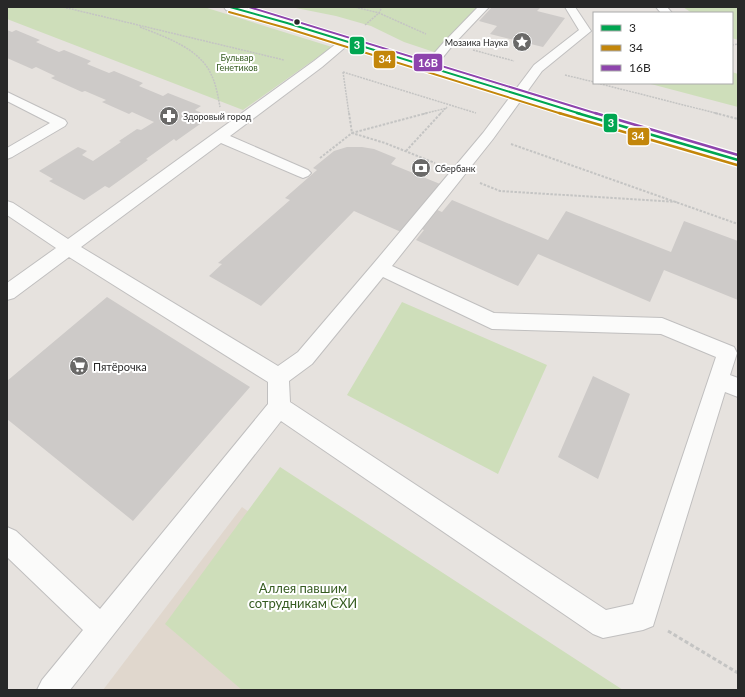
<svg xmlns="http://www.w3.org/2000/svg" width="745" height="697" font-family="Lato,sans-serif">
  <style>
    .education { fill: #e0d7cd }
    .green { fill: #cedeba }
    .building { fill: #cdcac8 }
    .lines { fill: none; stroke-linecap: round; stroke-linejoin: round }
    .lane-casing { stroke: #c0bfbf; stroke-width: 2 }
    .secondary-casing { stroke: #c0bfbf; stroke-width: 2 }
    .path-far2 { stroke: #c4c4c3; stroke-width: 1.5; stroke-dasharray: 2 1; stroke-linecap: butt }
    .path-far1 { stroke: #c4c4c3; stroke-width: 2; stroke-dasharray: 2.5 1.5; stroke-linecap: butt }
    .path { stroke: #c4c4c3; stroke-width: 3; stroke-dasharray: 4 2.5; stroke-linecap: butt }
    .lane { fill: #fbfbfa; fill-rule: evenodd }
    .secondary { fill: #fbfbfa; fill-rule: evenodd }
    .bus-1-far1-casing { stroke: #fff; stroke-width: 4 }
    .bus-1-casing { stroke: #fff; stroke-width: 5 }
    .bus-2-far1-casing { stroke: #fff; stroke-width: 4 }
    .bus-2-casing { stroke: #fff; stroke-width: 5 }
    .bus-3-far1-casing { stroke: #fff; stroke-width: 4 }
    .bus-3-casing { stroke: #fff; stroke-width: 5 }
    .bus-1-far1 { stroke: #00a651; stroke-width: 2 }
    .bus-1 { stroke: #00a651; stroke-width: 2.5 }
    .bus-2-far1 { stroke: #c3860a; stroke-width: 2 }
    .bus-2 { stroke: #c3860a; stroke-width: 2.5 }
    .bus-3-far1 { stroke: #8e44ad; stroke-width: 2 }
    .bus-3 { stroke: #8e44ad; stroke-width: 2.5 }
    .bus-dot { fill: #282828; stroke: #fff; stroke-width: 1.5 }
    .labels { text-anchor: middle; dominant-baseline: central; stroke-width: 4; stroke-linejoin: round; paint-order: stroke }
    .far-poi-label { font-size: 9px; fill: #282828; stroke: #fff; text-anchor: start }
    .far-park-label { font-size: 9px; fill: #365c21; stroke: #fff }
    .poi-label { font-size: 11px; fill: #282828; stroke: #fff; text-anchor: start }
    .near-park-label { font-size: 13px; fill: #365c21; stroke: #fff }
    .line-badge { stroke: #fff; stroke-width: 1.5 }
    .badge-label { font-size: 11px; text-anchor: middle; font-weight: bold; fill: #fff }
  </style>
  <rect width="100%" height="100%" fill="#e6e2de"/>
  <path class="education" d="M242,507L497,690H103Z"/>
  <path class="green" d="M7,7H204L332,47L243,110L7,19Z
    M291,7H487L440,54L404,42L371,26L336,16Z
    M683,7H738V40L732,38V13H692Z
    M732,72L738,74V107L647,83H732Z
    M402,302L547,365L498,474L347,395Z
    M280,467L623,690H242L165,624Z"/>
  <path class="building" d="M492,7H541L537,11L565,18L543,47L490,34L497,26L479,21Z
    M7,30L12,32L16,30L40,40L36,42L59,52L64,50L91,61L87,64L109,73L114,71L143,83L139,86L163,96L168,93L201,106L195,110L210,117L176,141L174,139L146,159L148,160L109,188L105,186L84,200L49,181L53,179L39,171L78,147L87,151L82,155L93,161L121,142L119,141L137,129L141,130L154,122L132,112L129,114L102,102L106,100L85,91L82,92L51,78L55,76L36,67L32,69L7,58Z
    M347,147H362L374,149L396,158L391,164L445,186L428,206L442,212L452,200L548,240L566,211L671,252L684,221L738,241V300L664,270L650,302L538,254L518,286L416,240L424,230L409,223L401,232L354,211L261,306L209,276L222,264L218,263L290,200L285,198L317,170L313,168L334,151Z
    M107,297L250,387L133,521L7,419V381Z
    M593,376L630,394L598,479L558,457Z"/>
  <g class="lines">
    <g class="lane-casing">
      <path id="lane" d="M478,7H489L452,46L431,72H423L421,69L423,66L444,42Z
        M565,7H575L591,31L542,71L493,139L392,266L494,313L662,318L734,347L737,353L730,375L738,378V397L725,392L653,626L643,630L603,638L593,634L281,421L70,690H37L42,680L83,630L7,557V527L16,531L100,609L268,404V382L69,257L14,298L7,300V283L56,248L7,215V201L13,203L68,239L314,61L341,40H349L351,42L349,44L322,67L230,136L308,170L311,173L308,176L303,178L298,176L221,143L81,247L278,366L298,352L374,263L483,133L534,65L579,30ZM383,277L492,329L661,334L716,357L633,604L606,610L290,402L289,381L312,364Z
        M656,7H667L672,13H661Z
        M7,92L65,120L67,123L65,126L12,157L7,159V148L50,123L7,101Z"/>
    </g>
    <g class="secondary-casing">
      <path id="secondary" d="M224,7H243L291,20L523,93L738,155V165L513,99L283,26L226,10Z"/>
    </g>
    <path class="path-far2" d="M63,7L284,60
      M355,7L379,13L426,34
      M365,25L379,13L382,7
      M140,27C165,37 199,48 211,74C216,84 218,96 220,107
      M732,45L738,44
      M473,50L514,61
      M343,72L476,113
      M343,72L349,114
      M565,75L594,82
      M597,83L719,114
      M423,114L447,108
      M440,114L447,107"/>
    <path class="path-far1" d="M349,113L352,133L427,113
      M715,113L738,119
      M511,144L738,224
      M406,151L441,113
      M320,158L352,133L385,143L435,163
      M480,183L500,191L677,202"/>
    <path class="path" d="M668,631L738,673"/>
    <use href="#lane" class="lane"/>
    <use href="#secondary" class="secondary"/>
    <g class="bus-1-far1-casing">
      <path id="bus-1-far1" d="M230,7L287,23L581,114"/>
    </g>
    <g class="bus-1-casing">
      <path id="bus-1" d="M577,113L738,160"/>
    </g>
    <g class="bus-2-far1-casing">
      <path id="bus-2-far1" d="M229,12L286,28L562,114"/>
    </g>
    <g class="bus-2-casing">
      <path id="bus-2" d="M559,113L737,165"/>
    </g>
    <g class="bus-3-far1-casing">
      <path id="bus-3-far1" d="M249,7L598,114"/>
    </g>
    <g class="bus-3-casing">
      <path id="bus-3" d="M595,113L738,155"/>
    </g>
    <use href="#bus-1-far1" class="bus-1-far1"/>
    <use href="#bus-1" class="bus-1"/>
    <use href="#bus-2-far1" class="bus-2-far1"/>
    <use href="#bus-2" class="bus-2"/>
    <use href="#bus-3-far1" class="bus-3-far1"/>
    <use href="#bus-3" class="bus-3"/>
  </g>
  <defs>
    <g id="sight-disc" transform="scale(1)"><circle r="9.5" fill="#6a6968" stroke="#fff"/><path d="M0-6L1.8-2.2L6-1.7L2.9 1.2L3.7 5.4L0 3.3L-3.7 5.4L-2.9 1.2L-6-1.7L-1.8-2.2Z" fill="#fff"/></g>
    <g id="pharmacy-disc" transform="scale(1)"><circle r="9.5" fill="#6a6968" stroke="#fff"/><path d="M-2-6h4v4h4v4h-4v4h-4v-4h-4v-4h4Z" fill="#fff"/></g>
    <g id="bank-disc" transform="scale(1)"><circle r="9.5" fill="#6a6968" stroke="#fff"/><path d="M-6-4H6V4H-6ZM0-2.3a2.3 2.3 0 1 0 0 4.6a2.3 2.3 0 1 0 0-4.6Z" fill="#fff"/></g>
    <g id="supermarket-disc" transform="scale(1)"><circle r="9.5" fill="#6a6968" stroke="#fff"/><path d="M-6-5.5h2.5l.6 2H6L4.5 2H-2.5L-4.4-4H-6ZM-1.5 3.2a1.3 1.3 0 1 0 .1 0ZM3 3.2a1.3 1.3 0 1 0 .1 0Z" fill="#fff"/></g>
  </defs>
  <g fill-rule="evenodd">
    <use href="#sight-disc" x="522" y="42"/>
    <use href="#pharmacy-disc" x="169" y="116"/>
    <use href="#bank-disc" x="421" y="168"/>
    <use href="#supermarket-disc" x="79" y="366"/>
  </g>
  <circle class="bus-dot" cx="297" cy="22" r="3.5"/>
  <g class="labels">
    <g class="far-poi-label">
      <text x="508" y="42" text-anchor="end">Мозаика Наука</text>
      <text x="183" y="116">Здоровый город</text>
      <text x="435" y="168">Сбербанк</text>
    </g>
    <g class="far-park-label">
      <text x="237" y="57">Бульвар<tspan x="237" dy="10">Генетиков</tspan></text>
    </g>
    <g class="poi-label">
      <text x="93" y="366">Пятёрочка</text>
    </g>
    <g class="near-park-label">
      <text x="303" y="588">Аллея павшим<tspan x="303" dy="15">сотрудникам СХИ</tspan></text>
    </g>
  </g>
  <g class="line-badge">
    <rect x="349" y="36" width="16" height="19" rx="4" fill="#00a651"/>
    <rect x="373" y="50" width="23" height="19" rx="4" fill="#c3860a"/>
    <rect x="413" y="53" width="30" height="19" rx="4" fill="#8e44ad"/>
    <rect x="603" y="113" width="15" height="20" rx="4" fill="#00a651"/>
    <rect x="627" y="127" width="23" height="19" rx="4" fill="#c3860a"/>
  </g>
  <g class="badge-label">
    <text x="357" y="49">3</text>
    <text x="385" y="63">34</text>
    <text x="428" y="67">16В</text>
    <text x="611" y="127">3</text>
    <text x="638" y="140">34</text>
  </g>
  <rect width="745" height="697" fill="none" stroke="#282828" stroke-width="16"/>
  <rect x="593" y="12" width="140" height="72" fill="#ffffff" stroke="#a9a9a9"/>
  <rect x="601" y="25" width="20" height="6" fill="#00a651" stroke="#a9a9a9"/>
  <text x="629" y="32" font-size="12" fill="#282828">3</text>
  <rect x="601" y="45" width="20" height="6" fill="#c3860a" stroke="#a9a9a9"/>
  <text x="629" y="52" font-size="12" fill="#282828">34</text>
  <rect x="601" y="65" width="20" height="6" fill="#8e44ad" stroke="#a9a9a9"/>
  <text x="629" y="72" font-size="12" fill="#282828">16В</text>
</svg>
